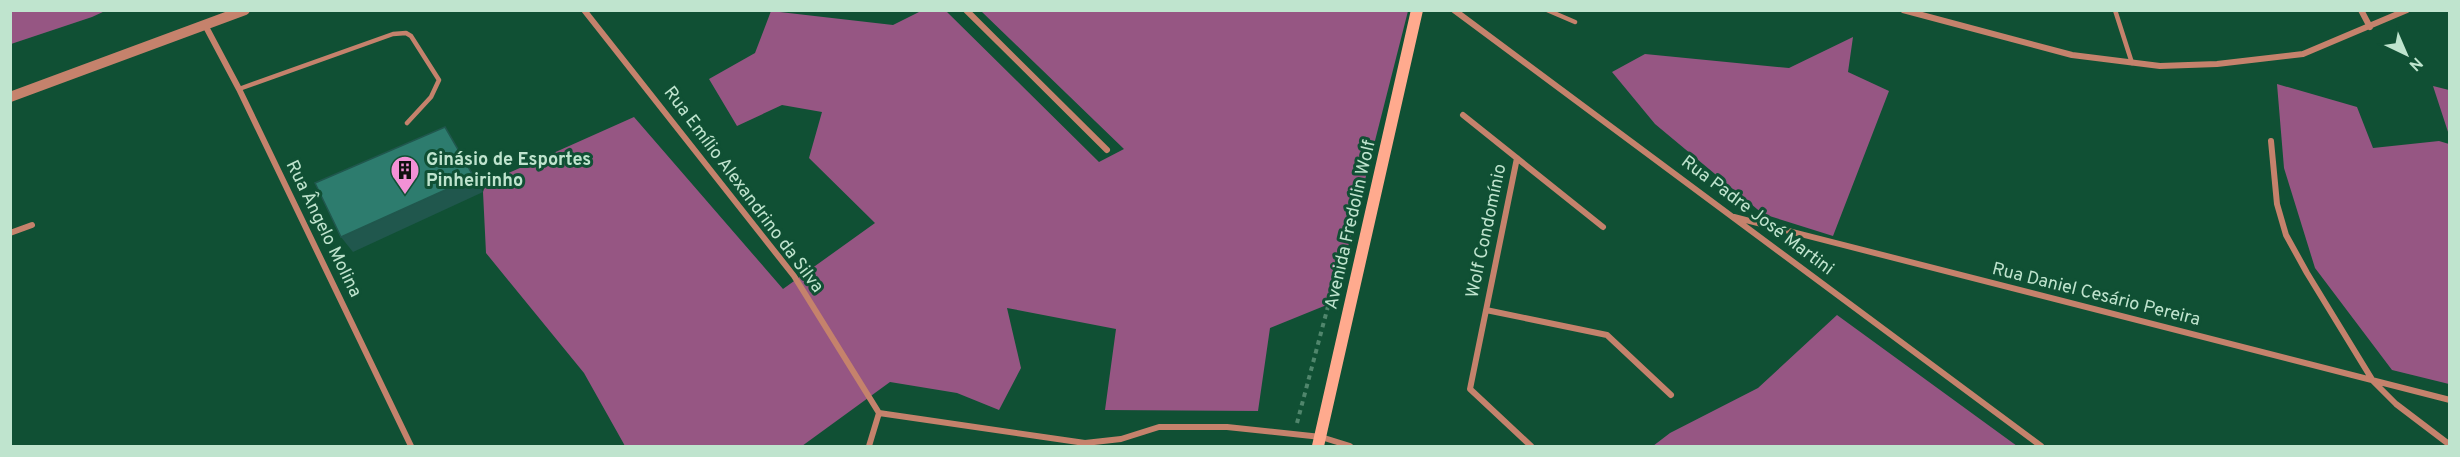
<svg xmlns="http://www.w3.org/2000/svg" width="2460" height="457" font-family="Overpass,sans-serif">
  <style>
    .green { fill: #965683 }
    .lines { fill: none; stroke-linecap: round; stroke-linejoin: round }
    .path { stroke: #50866c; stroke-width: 4; stroke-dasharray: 4.5 4.5; stroke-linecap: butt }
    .service { stroke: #c5826c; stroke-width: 4.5 }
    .minor { stroke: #c5826c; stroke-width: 6 }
    .tertiary { stroke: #c5826c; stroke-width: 10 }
    .secondary { stroke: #ffaa8e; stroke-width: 12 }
    .shaded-wall { fill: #20574d }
    .building { fill: #2d7c6e; stroke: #20574d; stroke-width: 1.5 }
    .labels { text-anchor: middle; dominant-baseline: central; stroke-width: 6; stroke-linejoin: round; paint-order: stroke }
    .poi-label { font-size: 18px; font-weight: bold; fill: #bfe4ce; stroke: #105034; text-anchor: start }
    .street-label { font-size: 18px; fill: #bfe4ce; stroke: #105034 }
  </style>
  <rect width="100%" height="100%" fill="#105034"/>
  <path class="green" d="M10,11L11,10L105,11L92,17L11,44Z
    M771,11L893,25L921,11H946L1099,162L1124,149L982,12L1408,11L1334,302L1270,328L1258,411L1105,410L1116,329L1007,308L1021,368L999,410L957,393L890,382L802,446H625L584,373L486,253L483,192L486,183L634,117L783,289L875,223L809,158L822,112L782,105L737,126L709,79L755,53Z
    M1853,37L1848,72L1889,91L1833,236L1763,214L1655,124L1612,72L1645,54L1789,68Z
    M2277,84L2357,107L2373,148L2439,141L2449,144V384L2392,370L2315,268L2284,168Z
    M2433,86L2449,90V136V135Z
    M1837,315L2017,446H1653L1670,433L1758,388Z"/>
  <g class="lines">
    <path class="path" d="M1297,423L1356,201"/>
    <path class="service" d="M1547,10L1575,22
      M2115,10L2132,63
      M239,89L393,34L406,33L411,36L439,80L431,97L407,123"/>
    <path class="minor" d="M584,10L794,276L879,413L1085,443L1121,439L1159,427H1227L1321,437L1350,446
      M966,10L1107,150
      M1454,10L2041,446
      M1903,10L2072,55L2160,66L2217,64L2303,54L2407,10
      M2361,10L2370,27
      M205,25L239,89L411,446
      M1463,115L1603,227
      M2271,141L2277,204L2286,235L2307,273L2373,381L2396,404L2450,445
      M1517,158L1470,389L1531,446
      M1734,217L2450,400
      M10,233L32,225
      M1486,310L1607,335L1671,395
      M869,446L879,413"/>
    <path class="tertiary" d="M10,97L245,10"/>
    <path class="secondary" d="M1318,446L1417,10"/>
  </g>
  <path class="shaded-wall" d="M445,127L483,192L353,252L341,237Z"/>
  <path class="building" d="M445,127L474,177L341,237L315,183Z"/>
  <defs>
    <g id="building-pin" transform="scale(1.5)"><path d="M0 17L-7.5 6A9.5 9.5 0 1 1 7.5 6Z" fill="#f391d6" stroke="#105034"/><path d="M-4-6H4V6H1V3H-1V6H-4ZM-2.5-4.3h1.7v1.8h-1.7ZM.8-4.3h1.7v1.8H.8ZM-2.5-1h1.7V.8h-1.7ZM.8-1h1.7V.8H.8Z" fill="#111"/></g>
  </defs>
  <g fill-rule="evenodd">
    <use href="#building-pin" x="405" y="170"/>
  </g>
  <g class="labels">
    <g class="poi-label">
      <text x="426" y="160">Ginásio de Esportes<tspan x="426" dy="21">Pinheirinho</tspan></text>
    </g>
    <g class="street-label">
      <text transform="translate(743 190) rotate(53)">Rua Emílio Alexandrino da Silva</text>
      <text transform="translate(1757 216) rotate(37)">Rua Padre José Martini</text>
      <text transform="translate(1351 225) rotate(-77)">Avenida Fredolin Wolf</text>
      <text transform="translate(323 229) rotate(64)">Rua Ângelo Molina</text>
      <text transform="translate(1487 231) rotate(-78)">Wolf Condomínio</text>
      <text transform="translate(2096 295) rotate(14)">Rua Daniel Cesário Pereira</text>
    </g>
  </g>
  <rect width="2460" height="457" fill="none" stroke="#bfe4ce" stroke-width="24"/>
  <g transform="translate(2406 54) rotate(136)" stroke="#105034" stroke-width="4.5" paint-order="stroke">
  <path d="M0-4.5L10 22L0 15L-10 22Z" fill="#bfe4ce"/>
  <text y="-9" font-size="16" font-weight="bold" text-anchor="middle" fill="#bfe4ce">N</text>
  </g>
</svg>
